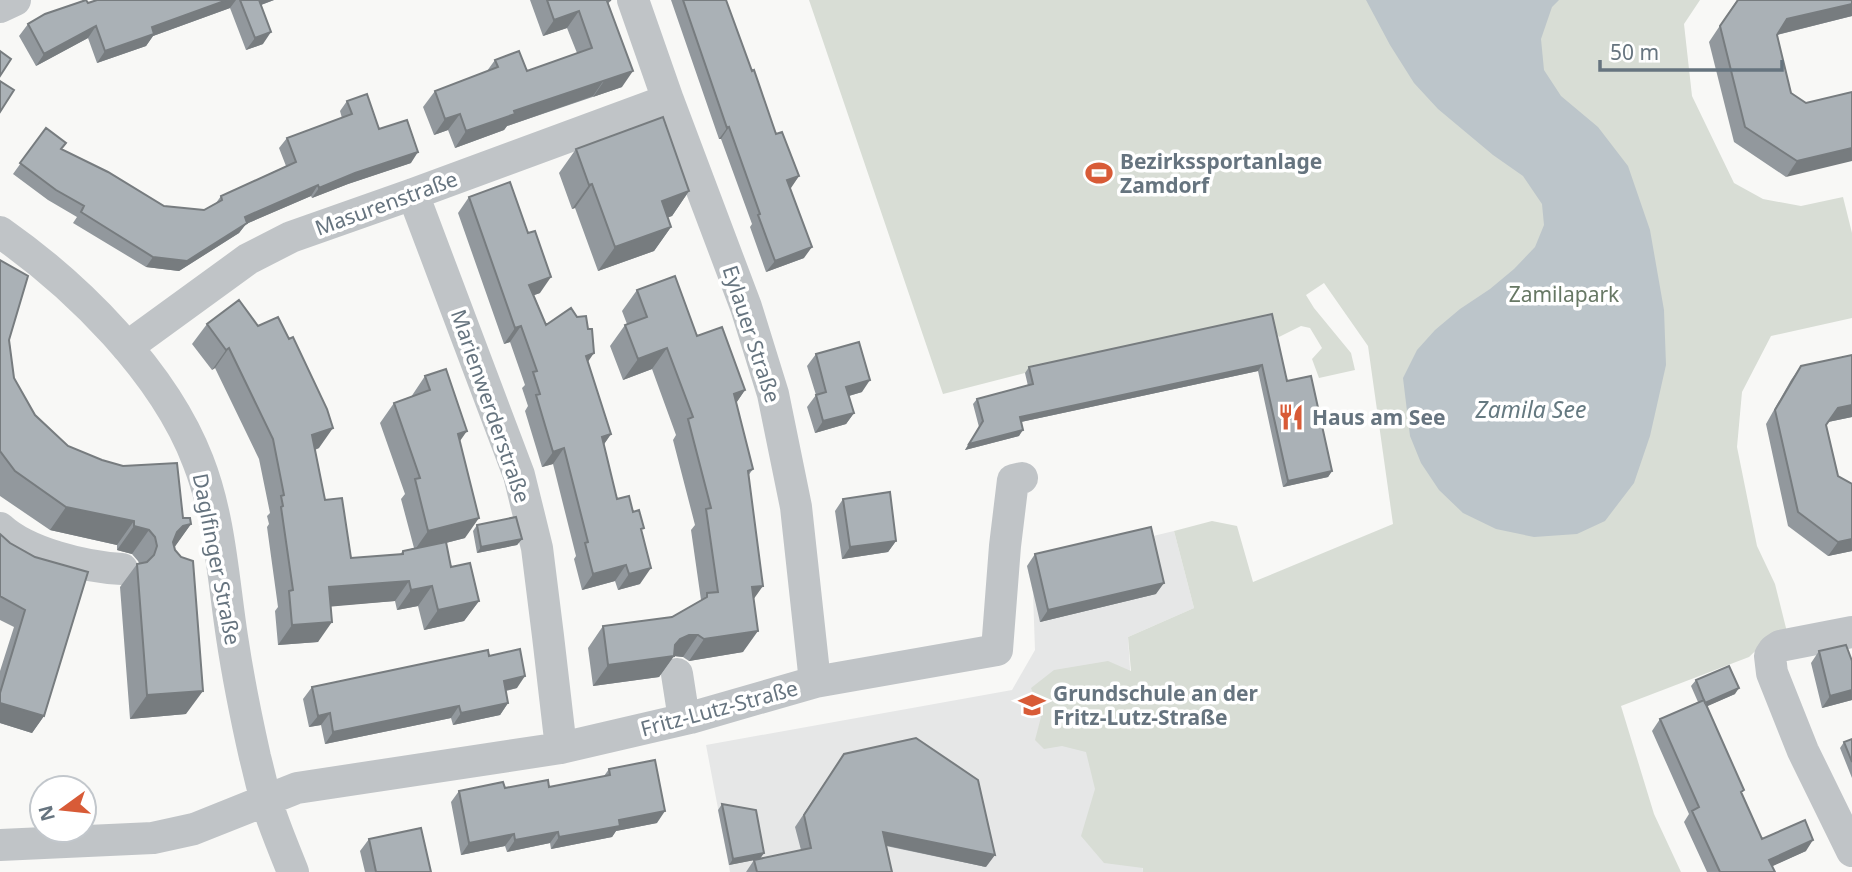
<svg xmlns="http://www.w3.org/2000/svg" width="1852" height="872" font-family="'Noto Sans',sans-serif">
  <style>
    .built { fill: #e6e7e7 }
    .green { fill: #d8ddd5 }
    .water { fill: #bcc5ca }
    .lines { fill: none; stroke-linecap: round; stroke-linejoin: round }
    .minor { stroke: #c0c4c7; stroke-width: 32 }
    .wall { fill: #92989d }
    .shaded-wall { fill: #777c7f }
    .building { fill: #aab1b6; stroke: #777c7f; stroke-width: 2 }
    .labels { text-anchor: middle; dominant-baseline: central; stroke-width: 7; stroke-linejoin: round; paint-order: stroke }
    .poi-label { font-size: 21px; font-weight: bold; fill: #66747f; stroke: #fff; text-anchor: start }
    .street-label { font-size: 21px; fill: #66747f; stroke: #fff }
    .park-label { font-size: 21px; fill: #677864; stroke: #fff }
    .water-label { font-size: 23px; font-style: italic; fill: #657980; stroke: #fff }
  </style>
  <rect width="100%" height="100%" fill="#f8f8f6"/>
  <path class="built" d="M1174,531L1194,608L1128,637L1143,872H730L706,745L1012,690L1035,650L1033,593L1027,566Z"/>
  <path class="green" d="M809,0H1700L1684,24L1692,96L1734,183L1763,199L1801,206L1843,197L1852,233V318L1771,336L1742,392L1737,447L1757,546L1775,584L1787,632L1770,637L1749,657L1621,706L1654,814L1681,872H1143V868L1104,863L1081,836L1095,789L1086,752L1062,746L1044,749L1035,740L1041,717L1031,688L1054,670L1108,661L1131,671L1128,637L1194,608L1174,531L1212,521L1237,526L1253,582L1393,524L1368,346L1324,283L1306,295L1314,308L1351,353L1355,370L1319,378L1312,359L1322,348L1310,328L1301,326L1279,337L1268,320L1025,373L943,394Z"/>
  <path class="water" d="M1366,0H1559L1552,7L1541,39L1544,70L1561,96L1598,127L1628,166L1650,230L1664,310L1666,365L1650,436L1634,483L1605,521L1577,534L1534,537L1496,529L1463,513L1439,490L1421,463L1410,436L1403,378L1417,350L1435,330L1460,309L1490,289L1514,269L1535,247L1544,225L1542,204L1523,176L1493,155L1438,109L1414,83L1390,45Z"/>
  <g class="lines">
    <path class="minor" d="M633,0L668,100L746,307L773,394L796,507L815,682
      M0,7L15,0
      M413,194L519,475L537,548L548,636L561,748
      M0,232C77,286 164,372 198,461C220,517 223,578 232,637C238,677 246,717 255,757C259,772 262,788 267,803C274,826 284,849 293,872
      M127,347L248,259L291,237L413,194L668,100
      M0,528C27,553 85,567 122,569
      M1852,632L1780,646L1774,650L1770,656L1772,673L1803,751L1852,851
      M677,674L684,719
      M0,845L153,838L194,829L297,788L561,748L690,718L815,682L997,650L1005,546L1013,480L1022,478"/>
  </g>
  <path class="wall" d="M97,0H274L261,5L263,44L246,50L230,8L153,36L146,46L97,63L88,38L36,66L19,36L28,24Z
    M530,0H611L608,4L622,87L507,126L504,130L455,148L448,130L434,135L423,107L435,91L487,71L495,60L527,71L577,53L567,28L543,36Z
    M671,0H726L752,71L776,134L799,176L790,188L804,258L766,272L750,227L752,224L721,139H719Z
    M1737,0H1852V16L1777,35L1791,93L1806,103L1852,92L1786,177L1734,142L1709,42Z
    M347,101L379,129L411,163L348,184L312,198L311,196L246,224L239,233L179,271L146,267L73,223L77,217L48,200L13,174L46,128L61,149L164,206L204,210L216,203L221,196L286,166L279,148L287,138L342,118L340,111Z
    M576,149L689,191L672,216L668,217L671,227L654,251L598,271L575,208L572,209L559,173Z
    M469,197L540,293L534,295L546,325L588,363L611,434L604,444L617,499L633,512L641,532L640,584L618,590L615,581L582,590L574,559L576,556L553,464L542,467L525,411L528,406L522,388L525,385L510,342L504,344L458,213Z
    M0,260L14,378L35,415L68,446L183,518L191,524L174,547L186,714L130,719L120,587L137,564L139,563L138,561L132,554L117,550V545L50,530L0,496Z
    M637,290L697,336L745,390L736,403L753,469L748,476L754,600L743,652L689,661L683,657L674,656L659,677L593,686L588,648L603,626L672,617L701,600L691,530L695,525L673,440L676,435L652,369L623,380L610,346L625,325L627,324L622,311Z
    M239,300L319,448L315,450L325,500L351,558L400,554L403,551L414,548L401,499L405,494L380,423L394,403L411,397L425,376L460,442L465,538L446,543L451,567L479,601L464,621L424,630L418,606L397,610L395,601L330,606L318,642L278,645L275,611L278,607L267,527L269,524L267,516L270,513L259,459L215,368L212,370L192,344L207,324Z
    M1272,314L1287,381L1332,471L1328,477L1283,487L1258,371L1021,422L1019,436L965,450L979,427L973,404L977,399L1028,386L1025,373L1029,367Z
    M816,354L862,392L849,396L854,413L846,424L815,433L807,407L816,395L807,366Z
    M1852,355V417L1828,422L1826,425L1838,476L1852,551L1828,556L1788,526L1766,424L1791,380L1801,366Z
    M843,499L896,541L888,552L842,559L835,511Z
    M477,525L522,539L517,545L477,553L473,531Z
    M0,534L10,543L35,557L44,716L32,733L0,723V671L14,627L0,620Z
    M1035,554L1156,594L1040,622L1027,566Z
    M1819,651L1852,700L1822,708L1811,663Z
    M489,656L517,688L506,691L508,703L500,715L453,725L451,718L325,744L321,725L309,727L303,699L312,687Z
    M1696,680L1735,694L1707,706L1742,794L1762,839L1806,851L1772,866L1775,872H1707L1684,822L1689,814L1652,731L1660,719L1698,702L1691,686Z
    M1852,739V778L1840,748L1844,742Z
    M844,754L986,867L886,846L892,872H746L754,860L729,865L718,810L722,804L760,859L801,850L795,827Z
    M609,769L657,823L616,831L612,837L551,849L550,843L507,852L505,846L461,855L451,802L459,791L549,787L604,776Z
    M369,839L431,872H365L360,851Z"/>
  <path class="shaded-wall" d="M227,0H236L230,8L153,36L146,46L97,63L105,51L152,27Z
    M256,0H274L250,9Z
    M1852,4V16L1776,35L1787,19Z
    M579,11L567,28L543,36L554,20Z
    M96,26L88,38L36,66L44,54Z
    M271,32L263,44L246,50L255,38Z
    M633,71L622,87L593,97L604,81Z
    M604,80L593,96L507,126L504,130L455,148L466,131L514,111Z
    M460,114L448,130L434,135L445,119Z
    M729,127L721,139H719L727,128Z
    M1852,148V161L1786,177L1797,161Z
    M418,152L411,163L348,184L312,198L319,188L355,173Z
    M799,176L791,188L779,192L787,180Z
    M592,184L575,208L572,209L589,185Z
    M318,185L311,196L246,224L239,233L179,271L146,267L153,257Z
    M689,191L672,216L645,226L662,201Z
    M671,227L654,251L598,271L615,247Z
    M812,247L804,258L766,272L775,261Z
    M551,277L540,293L518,301L529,285Z
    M521,326L510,342L504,344L515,328Z
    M229,348L215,368L212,370L226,350Z
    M667,348L652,369L623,380L638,359Z
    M594,353L583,369L586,356Z
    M1262,365L1258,371L1016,423L1020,417Z
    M870,380L862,392L838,399L846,387Z
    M745,390L730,412L734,394Z
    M1852,405V417L1828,422L1838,408Z
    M854,413L846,424L815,433L823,421Z
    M333,428L319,448L298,455L312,435Z
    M1023,430L1019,436L965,450L969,444Z
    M467,431L453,451L458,434Z
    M611,434L600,450L602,437Z
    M564,448L553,464L542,467L553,452Z
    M1332,471L1328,477L1283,487L1288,481Z
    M66,507L134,521L117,545L50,530Z
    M479,518L465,538L414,551L428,531Z
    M191,524L174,548L166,550L177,532L183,526Z
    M134,526L149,530L132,554L117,550Z
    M522,539L517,545L477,553L481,547Z
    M1852,539V551L1828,556L1838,542Z
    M896,541L888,552L842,559L850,547Z
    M626,565L615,581L582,590L593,574Z
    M651,568L640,584L618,590L629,574Z
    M409,581L395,601L315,608L329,587Z
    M1164,583L1156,594L1040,622L1048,610Z
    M432,586L418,606L397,610L411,590Z
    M763,586L748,607L752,587Z
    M479,601L464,621L424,630L438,610Z
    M332,622L318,642L278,645L292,625Z
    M758,631L743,652L689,661L704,639Z
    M689,635H698L683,657L674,656L659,677L593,686L608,665Z
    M525,676L517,688L495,693L504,681Z
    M1739,688L1735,694L1701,709L1705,703Z
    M1852,690V700L1822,708L1830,696Z
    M203,691L186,714L130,719L147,695Z
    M0,703L44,716L32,733L0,723Z
    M508,703L500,715L453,725L461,713Z
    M459,706L451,718L325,744L333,732Z
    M330,713L321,725L309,727L318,716Z
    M665,811L657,823L616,831L612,837L551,849L559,837L619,820Z
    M558,832L550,843L507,852L515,840Z
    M883,832L995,855L986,867L875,843Z
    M514,834L505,846L461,855L469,843Z
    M1813,840L1806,851L1762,871L1769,860Z
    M764,853L760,859L729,865L733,859Z"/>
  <path class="building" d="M86,0L88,3L97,0H227L152,27L154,34L105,51L96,26L44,54L28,24L45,14Z
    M240,0H259L271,32L255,38Z
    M547,0H611L607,1L633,71L514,111L515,114L466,131L460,114L445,119L435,91L498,67L495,60L519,51L527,71L592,48L579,11L554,20Z
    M683,0H726L752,71L754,70L776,134L782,132L799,176L787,180L812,247L775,261L758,215L760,214L729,127L727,128Z
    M1738,0H1852V4L1787,19L1777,35L1791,93L1806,103L1852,92V148L1797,161L1745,127L1720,26Z
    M0,51L11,59L0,76Z
    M0,81L14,90L0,112Z
    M367,94L379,129L407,120L418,152L355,173L319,188L318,185L245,217L247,223L187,261L153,257L81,212L84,206L56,190L20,163L46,128L66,143L61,149L108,172L164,206L204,210L222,200L221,196L296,162L287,138L352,114L347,101Z
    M663,117L689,191L662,201L671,227L615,247L592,184L589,185L576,149Z
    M510,182L528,233L535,231L551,277L529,285L546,325L571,308L577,317L586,316L588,329H592L594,353L586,356L611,434L602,437L617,499L629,496L633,512L639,510L644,528L641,529L651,568L629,574L626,565L593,574L585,543L588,542L564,448L553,452L536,395L540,394L533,372L537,371L521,326L515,328L469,197Z
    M0,260L28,276L9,340L14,378L35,415L68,446L102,460L123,466L177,463L183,518H190L191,524L183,526L177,532L173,542L175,550L181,557L193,561L203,691L147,695L137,564L147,562L154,555L157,546L155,537L149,530L134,526V521L66,507L15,471L0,451Z
    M675,276L697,336L722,327L745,390L734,394L753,469L748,471L763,586L752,587L758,631L704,639L698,635H689L680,639L675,645L674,656L608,665L603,626L672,617L707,597V593L718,592L706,509L711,508L688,419L693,417L667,348L638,359L625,325L647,317L637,290Z
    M239,300L258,326L278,317L289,339L293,337L327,409L333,428L312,435L325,500L342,498L351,558L403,554V551L446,542L451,567L470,563L479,601L438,610L432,586L411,590L409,581L329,587L332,622L292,625L289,591L293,590L281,507L283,506L281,496L284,495L273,439L229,348L226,350L207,324Z
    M1272,314L1287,381L1311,376L1332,471L1288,481L1262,365L1020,417L1023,430L969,444L983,421L977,399L1033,384L1029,367Z
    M859,342L870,380L846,387L854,413L823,421L816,395L826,392L816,354Z
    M1852,355V405L1838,408L1826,425L1838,476L1852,484V539L1838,542L1798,512L1775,410L1801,366Z
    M446,369L467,431L458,434L479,518L428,531L415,479L420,478L394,403L430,390L425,376Z
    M890,492L896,541L850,547L843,499Z
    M516,517L522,539L481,547L477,525Z
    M1151,527L1164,583L1048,610L1035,554Z
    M0,534L10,543L35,557L88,572L44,716L0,703V693L25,610L0,596Z
    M1846,645L1852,661V690L1830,696L1819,651Z
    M520,649L525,676L504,681L508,703L461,713L459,706L333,732L330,713L318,716L312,687L488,650L489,656Z
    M1729,666L1739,688L1705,703L1696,680Z
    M1704,700L1744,790L1741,792L1762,839L1805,820L1813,840L1769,860L1775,872H1720L1692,811L1699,807L1660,719Z
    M916,738L978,780L995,855L883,832L892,872H757L754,860L811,848L804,815L844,754Z
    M1852,739V762L1844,742Z
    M655,760L665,811L619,820L620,826L559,837L558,832L515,840L514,834L469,843L459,791L503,782L505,788L548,780L549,787L610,775L609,769Z
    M722,804L756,810L764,853L733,859Z
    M421,828L431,872H376L369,839Z"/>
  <defs>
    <g id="stadium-bare" transform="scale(2.1)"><path d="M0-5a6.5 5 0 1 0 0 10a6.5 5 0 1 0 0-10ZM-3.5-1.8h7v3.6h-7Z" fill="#d85b37" stroke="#fff" stroke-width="2.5" paint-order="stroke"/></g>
    <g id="restaurant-bare" transform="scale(2.1)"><path d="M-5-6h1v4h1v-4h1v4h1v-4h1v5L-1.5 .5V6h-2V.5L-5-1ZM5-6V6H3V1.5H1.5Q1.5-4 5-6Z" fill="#d85b37" stroke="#fff" stroke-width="2.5" paint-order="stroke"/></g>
    <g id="school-bare" transform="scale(2.1)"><path d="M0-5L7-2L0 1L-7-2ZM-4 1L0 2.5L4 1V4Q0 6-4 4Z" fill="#d85b37" stroke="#fff" stroke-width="2.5" paint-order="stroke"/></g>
  </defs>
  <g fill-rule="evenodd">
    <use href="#stadium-bare" x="1099" y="173"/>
    <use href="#restaurant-bare" x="1291" y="417"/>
    <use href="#school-bare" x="1032" y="705"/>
  </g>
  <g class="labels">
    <g class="poi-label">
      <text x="1120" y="161">Bezirkssportanlage<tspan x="1120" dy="24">Zamdorf</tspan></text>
      <text x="1312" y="417">Haus am See</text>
      <text x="1053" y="693">Grundschule an der<tspan x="1053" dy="24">Fritz-Lutz-Straße</tspan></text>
    </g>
    <g class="street-label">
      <text transform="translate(386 203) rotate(-20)">Masurenstraße</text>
      <text transform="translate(752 334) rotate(72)">Eylauer Straße</text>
      <text transform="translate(491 406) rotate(71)">Marienwerderstraße</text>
      <text transform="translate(217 559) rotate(79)">Daglfinger Straße</text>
      <text transform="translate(719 708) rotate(-15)">Fritz-Lutz-Straße</text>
    </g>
    <g class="park-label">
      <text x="1564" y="294">Zamilapark</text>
    </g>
    <g class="water-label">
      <text x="1531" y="409">Zamila See</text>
    </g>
  </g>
  <g transform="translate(63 809) rotate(255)"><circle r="33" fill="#ffffff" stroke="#c2c7cc" stroke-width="2"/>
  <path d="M0-5L12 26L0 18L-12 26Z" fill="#d85b37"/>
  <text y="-10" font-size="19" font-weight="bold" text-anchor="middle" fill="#66747f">N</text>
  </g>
  <path d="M1600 60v10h182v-10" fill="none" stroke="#66747f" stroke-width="3.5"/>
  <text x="1610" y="60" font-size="21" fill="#66747f" stroke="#ffffff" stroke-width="5" paint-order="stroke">50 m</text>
</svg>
